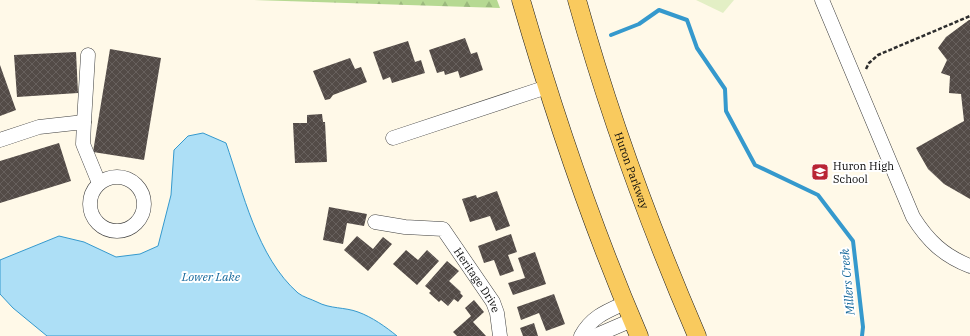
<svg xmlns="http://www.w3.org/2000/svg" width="970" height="336" font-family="'IBM Plex Serif',serif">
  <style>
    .forest { fill: url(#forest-firs) }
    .pitch { fill: #e3efc5 }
    .water { fill: #addff6; stroke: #3599cd }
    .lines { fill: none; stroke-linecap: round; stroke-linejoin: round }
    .stream { stroke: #3599cd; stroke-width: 4 }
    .building { fill: url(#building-cross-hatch) }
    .minor-casing { stroke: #3e3e3e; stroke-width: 15 }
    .major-casing { stroke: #1c1c1c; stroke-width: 19 }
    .path { stroke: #2d2d2d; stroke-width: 2.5; stroke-dasharray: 4 2; stroke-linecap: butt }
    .minor { stroke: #fff; stroke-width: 14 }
    .major { stroke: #f9ca5e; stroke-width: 18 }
    .labels { text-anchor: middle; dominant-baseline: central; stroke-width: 4; stroke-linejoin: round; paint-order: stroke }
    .poi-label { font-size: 11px; fill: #0b0b0b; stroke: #fff; text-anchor: start }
    .street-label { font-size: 11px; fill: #0b0b0b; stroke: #fff }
    .water-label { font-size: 12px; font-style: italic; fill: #15689b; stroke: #fff }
  </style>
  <defs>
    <pattern id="forest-firs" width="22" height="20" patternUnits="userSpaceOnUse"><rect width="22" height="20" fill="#b6d992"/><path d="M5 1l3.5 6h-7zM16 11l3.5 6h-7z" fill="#9bb97d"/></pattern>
    <pattern id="building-cross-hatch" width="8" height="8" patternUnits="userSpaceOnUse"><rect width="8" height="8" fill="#534b47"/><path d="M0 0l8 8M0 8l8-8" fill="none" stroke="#67605d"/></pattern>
  </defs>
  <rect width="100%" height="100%" fill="#fff9e8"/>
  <path class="forest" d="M253,0H497L500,8Z"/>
  <path class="pitch" d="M696,0H734L723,13Z"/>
  <path class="water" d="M203,133L226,143C243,192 257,257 298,293C303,297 311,299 317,302C330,309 345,307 358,312C372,317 386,327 397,336H47L13,308L0,294V260L59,236L84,242L116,257L140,254L158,246L171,195L174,150L188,136Z"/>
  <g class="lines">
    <path class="stream" d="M611,35L639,24L659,10L687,20L697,48L725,89L726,111L755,165L818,195L853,241L863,327L862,336"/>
  </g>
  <path class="building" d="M969,20H970V199L944,184L928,169L916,148L964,121L961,94L949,93L950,76L941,73L947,60L938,48L946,37Z
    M465,38L471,54L477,52L483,70L460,78L458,71L445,75L444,71L437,73L429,50Z
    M408,41L415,62L421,60L425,73L392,83L390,77L383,80L373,52Z
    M110,49L161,58L144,160L93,152Z
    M76,52L78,93L17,97L14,55Z
    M350,58L355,69L361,67L367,82L333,95L330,99L325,100L313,71Z
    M0,65L16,110L0,116Z
    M322,114L323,122H325L327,162L295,163L293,123H307V115Z
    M59,143L71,181L0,203V161Z
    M497,191L510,226L496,231L490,216L470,222L462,199L476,195L477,198Z
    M329,207L367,214L364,226L347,223L343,244L323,240Z
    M511,234L517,252L508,255L514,271L500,276L494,260L484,263L478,246Z
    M357,236L373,249L383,237L392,244L368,271L344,250Z
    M406,250L418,260L427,250L439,261L417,285L393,264Z
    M535,252L546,284L513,295L508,283L525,278L518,258Z
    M447,261L459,271L449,281L461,292L460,293L463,296L458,302L454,299L448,306L441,300L439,302L429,293L431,291L425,286Z
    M554,294L565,324L546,331L539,313L521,320L517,307Z
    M474,300L484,312L473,322L486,336H457L453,332L471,316L465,308Z
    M534,323L538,336H523L520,328Z"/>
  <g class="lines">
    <g class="minor-casing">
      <g id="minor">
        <path d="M822,0L913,217C928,241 944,256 970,266"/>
        <path d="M84,122L88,55"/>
        <path d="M393,138L547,87"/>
        <path d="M0,140L39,127L84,122L83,144L99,183"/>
        <circle cx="117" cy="204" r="27"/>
        <path id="s1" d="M375,222L405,227L443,229L493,302L497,313L500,336"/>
        <path d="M581,336C591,317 607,311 625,303"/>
        <path d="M595,336L632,320"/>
      </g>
    </g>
    <g class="major-casing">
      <g id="major">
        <path d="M521,0C554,114 592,227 639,336"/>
        <path id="s2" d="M577,0C609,115 650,227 697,336"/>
      </g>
    </g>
    <path class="path" d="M866,69L869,63L878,55L970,16"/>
    <use href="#minor" class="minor"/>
    <use href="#major" class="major"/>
  </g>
  <defs>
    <g id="school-square" transform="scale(0.9)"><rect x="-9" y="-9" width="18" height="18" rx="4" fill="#b92434" stroke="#fff"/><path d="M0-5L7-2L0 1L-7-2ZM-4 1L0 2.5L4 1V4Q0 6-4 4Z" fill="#fff"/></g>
  </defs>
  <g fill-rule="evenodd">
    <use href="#school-square" x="820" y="172"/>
  </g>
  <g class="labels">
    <g class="poi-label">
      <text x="833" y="166">Huron High<tspan x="833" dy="13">School</tspan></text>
    </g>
    <g class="street-label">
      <text stroke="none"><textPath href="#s2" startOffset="179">Huron Parkway</textPath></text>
      <text stroke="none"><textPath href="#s1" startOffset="130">Heritage Drive</textPath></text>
    </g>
    <g class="water-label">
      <text x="211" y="276">Lower Lake</text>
      <text transform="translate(847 282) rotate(-95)">Millers Creek</text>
    </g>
  </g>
</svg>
